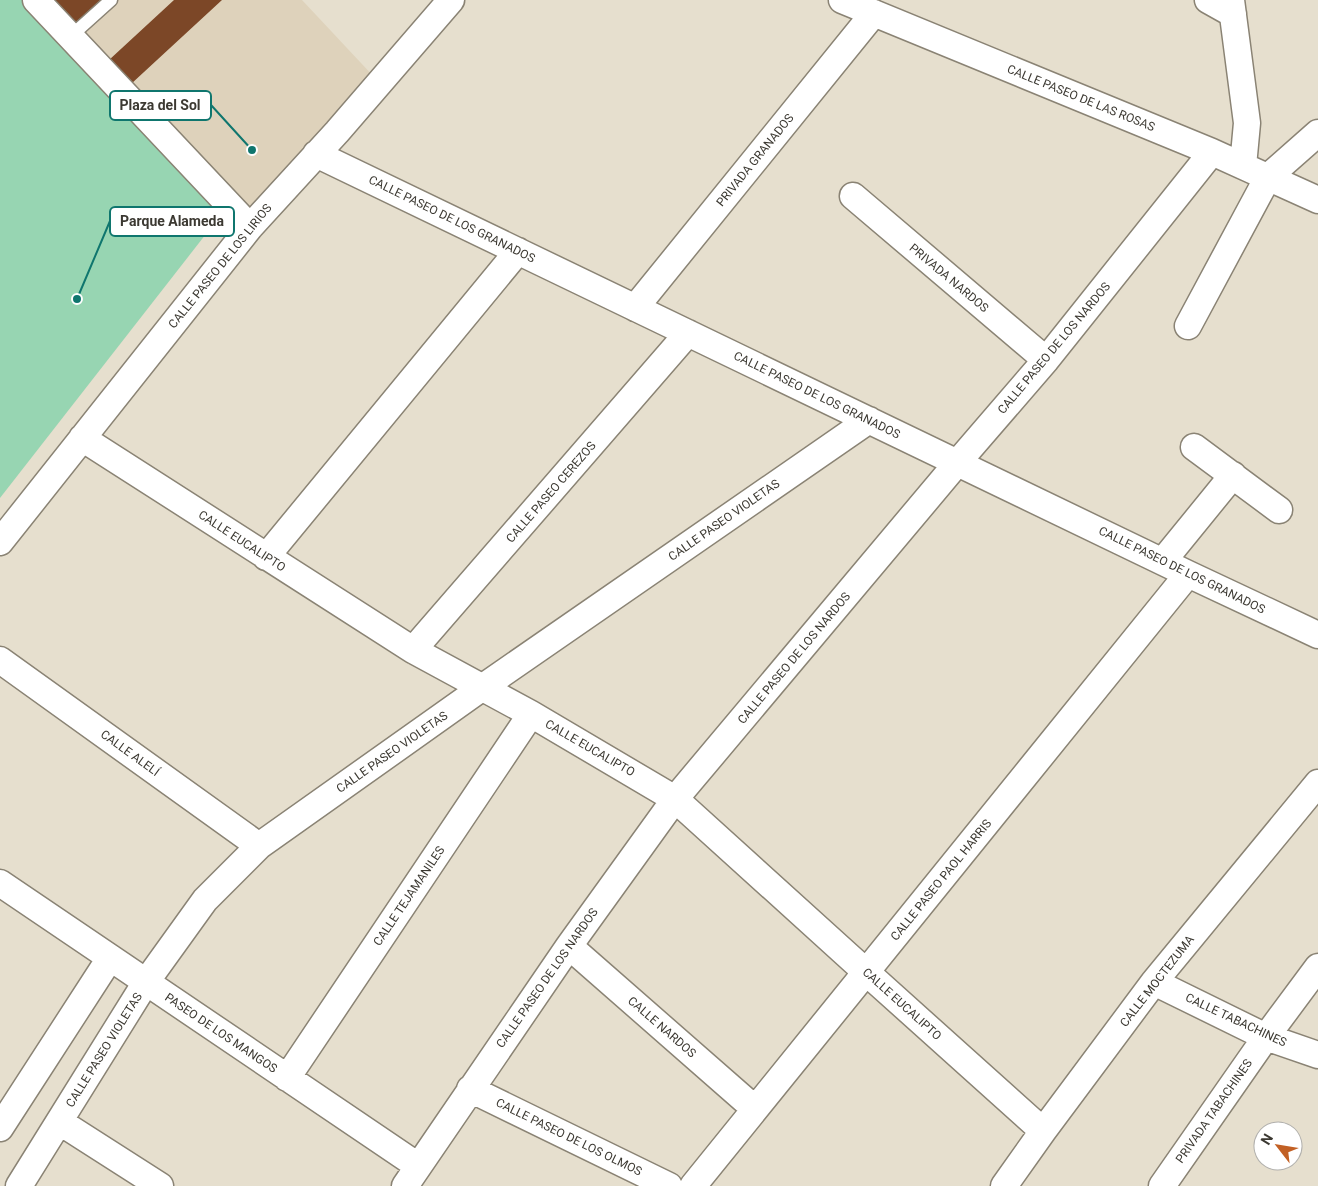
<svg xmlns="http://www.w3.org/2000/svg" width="1318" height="1186" font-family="Roboto,sans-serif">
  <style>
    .built { fill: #ded2bb }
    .green { fill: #97d5b2 }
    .building { fill: #7c4727 }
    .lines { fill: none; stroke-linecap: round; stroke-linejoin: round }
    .lane-casing { stroke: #8a8374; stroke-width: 15 }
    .street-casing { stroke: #8a8374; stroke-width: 29 }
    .lane { stroke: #fff; stroke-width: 12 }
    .street { stroke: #fff; stroke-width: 26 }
    .labels { text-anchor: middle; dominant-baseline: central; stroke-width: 5; stroke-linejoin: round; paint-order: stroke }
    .street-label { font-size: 12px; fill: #3c3932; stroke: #fff }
    .leader { fill: none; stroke: #0f766e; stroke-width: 2 }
    .callout-dot { fill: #0f766e; stroke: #fff; stroke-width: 2 }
    .callout { fill: #fff; stroke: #0f766e; stroke-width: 2 }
    .callout-label { font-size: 14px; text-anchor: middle; font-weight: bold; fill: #3c3932 }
  </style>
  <rect width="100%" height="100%" fill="#e6dfce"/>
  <path class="built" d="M55,0H302L376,79L252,216Z"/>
  <path class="green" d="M0,0H30L170,157L220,216L0,498Z"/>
  <path class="building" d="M55,0H109L79,27Z
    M174,0H222L131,84L109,60Z"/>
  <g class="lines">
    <g class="lane-casing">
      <path id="lane" d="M71,36L111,0"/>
    </g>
    <g class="street-casing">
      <path id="street" d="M36,0L250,227
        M842,0L1212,152L1318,200
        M1208,0L1233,14
        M1231,0L1247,123L1243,166
        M316,154L1188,574L1318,635
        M853,196L1046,360
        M635,308L874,13
        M1188,326L1268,177L1318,133
        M82,438L413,650L531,714L675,799L866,972L1043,1131
        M1194,447L1279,510
        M0,542L250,227L337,132L451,0
        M266,557L518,251
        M1163,561L1233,475
        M413,650L688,333
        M0,660L259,846
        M0,883L418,1166
        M569,946L755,1109
        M1154,982L1266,1037L1318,1055
        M287,1078L531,714
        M470,1089L669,1186
        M60,1122L160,1186
        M0,1128L110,958
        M19,1186L146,982L205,900L259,846L483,687L869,420
        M405,1186L569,946L675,799L958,462L1046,360L1212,152
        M693,1186L1188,574
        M1004,1186L1043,1131L1154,982L1318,783
        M1162,1186L1266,1037L1318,967"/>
    </g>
    <use href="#lane" class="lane"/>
    <use href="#street" class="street"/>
  </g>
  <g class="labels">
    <g class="street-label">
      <text transform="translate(1081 98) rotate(22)">CALLE PASEO DE LAS ROSAS</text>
      <text transform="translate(755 160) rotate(-51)">PRIVADA GRANADOS</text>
      <text transform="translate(452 219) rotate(26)">CALLE PASEO DE LOS GRANADOS</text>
      <text transform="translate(220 266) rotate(-51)">CALLE PASEO DE LOS LIRIOS</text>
      <text transform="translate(949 278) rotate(40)">PRIVADA NARDOS</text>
      <text transform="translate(1054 348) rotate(-50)">CALLE PASEO DE LOS NARDOS</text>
      <text transform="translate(817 395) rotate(26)">CALLE PASEO DE LOS GRANADOS</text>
      <text transform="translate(551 492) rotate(-49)">CALLE PASEO CEREZOS</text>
      <text transform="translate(724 520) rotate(-35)">CALLE PASEO VIOLETAS</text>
      <text transform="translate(242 541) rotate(33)">CALLE EUCALIPTO</text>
      <text transform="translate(1182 570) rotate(26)">CALLE PASEO DE LOS GRANADOS</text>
      <text transform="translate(794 658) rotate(-50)">CALLE PASEO DE LOS NARDOS</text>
      <text transform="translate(590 748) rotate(30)">CALLE EUCALIPTO</text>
      <text transform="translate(392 752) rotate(-35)">CALLE PASEO VIOLETAS</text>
      <text transform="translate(130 753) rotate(36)">CALLE ALELÍ</text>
      <text transform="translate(941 880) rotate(-51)">CALLE PASEO PAOL HARRIS</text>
      <text transform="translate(409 896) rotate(-56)">CALLE TEJAMANILES</text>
      <text transform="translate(547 978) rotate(-55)">CALLE PASEO DE LOS NARDOS</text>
      <text transform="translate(1157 981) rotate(-52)">CALLE MOCTEZUMA</text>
      <text transform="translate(902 1004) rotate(42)">CALLE EUCALIPTO</text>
      <text transform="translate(1236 1020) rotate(25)">CALLE TABACHINES</text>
      <text transform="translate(662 1027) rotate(41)">CALLE NARDOS</text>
      <text transform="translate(221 1033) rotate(34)">PASEO DE LOS MANGOS</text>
      <text transform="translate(104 1050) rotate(-58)">CALLE PASEO VIOLETAS</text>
      <text transform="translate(1214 1111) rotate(-55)">PRIVADA TABACHINES</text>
      <text transform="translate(569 1137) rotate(26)">CALLE PASEO DE LOS OLMOS</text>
    </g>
  </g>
  <path class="leader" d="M252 150L211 105M77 299L110 221"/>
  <g class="callout-dot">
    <circle cx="252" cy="150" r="5"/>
    <circle cx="77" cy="299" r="5"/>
  </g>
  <g class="callout">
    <rect x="110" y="91" width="101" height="29" rx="5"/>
    <rect x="110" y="207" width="124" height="29" rx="5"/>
  </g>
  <g class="callout-label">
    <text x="160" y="110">Plaza del Sol</text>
    <text x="172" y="226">Parque Alameda</text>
  </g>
  <g transform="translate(1278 1146) rotate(301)"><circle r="24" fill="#ffffff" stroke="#b1b0ad"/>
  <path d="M0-4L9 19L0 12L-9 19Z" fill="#c26024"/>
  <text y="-8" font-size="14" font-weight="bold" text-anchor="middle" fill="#3c3932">N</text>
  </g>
</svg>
